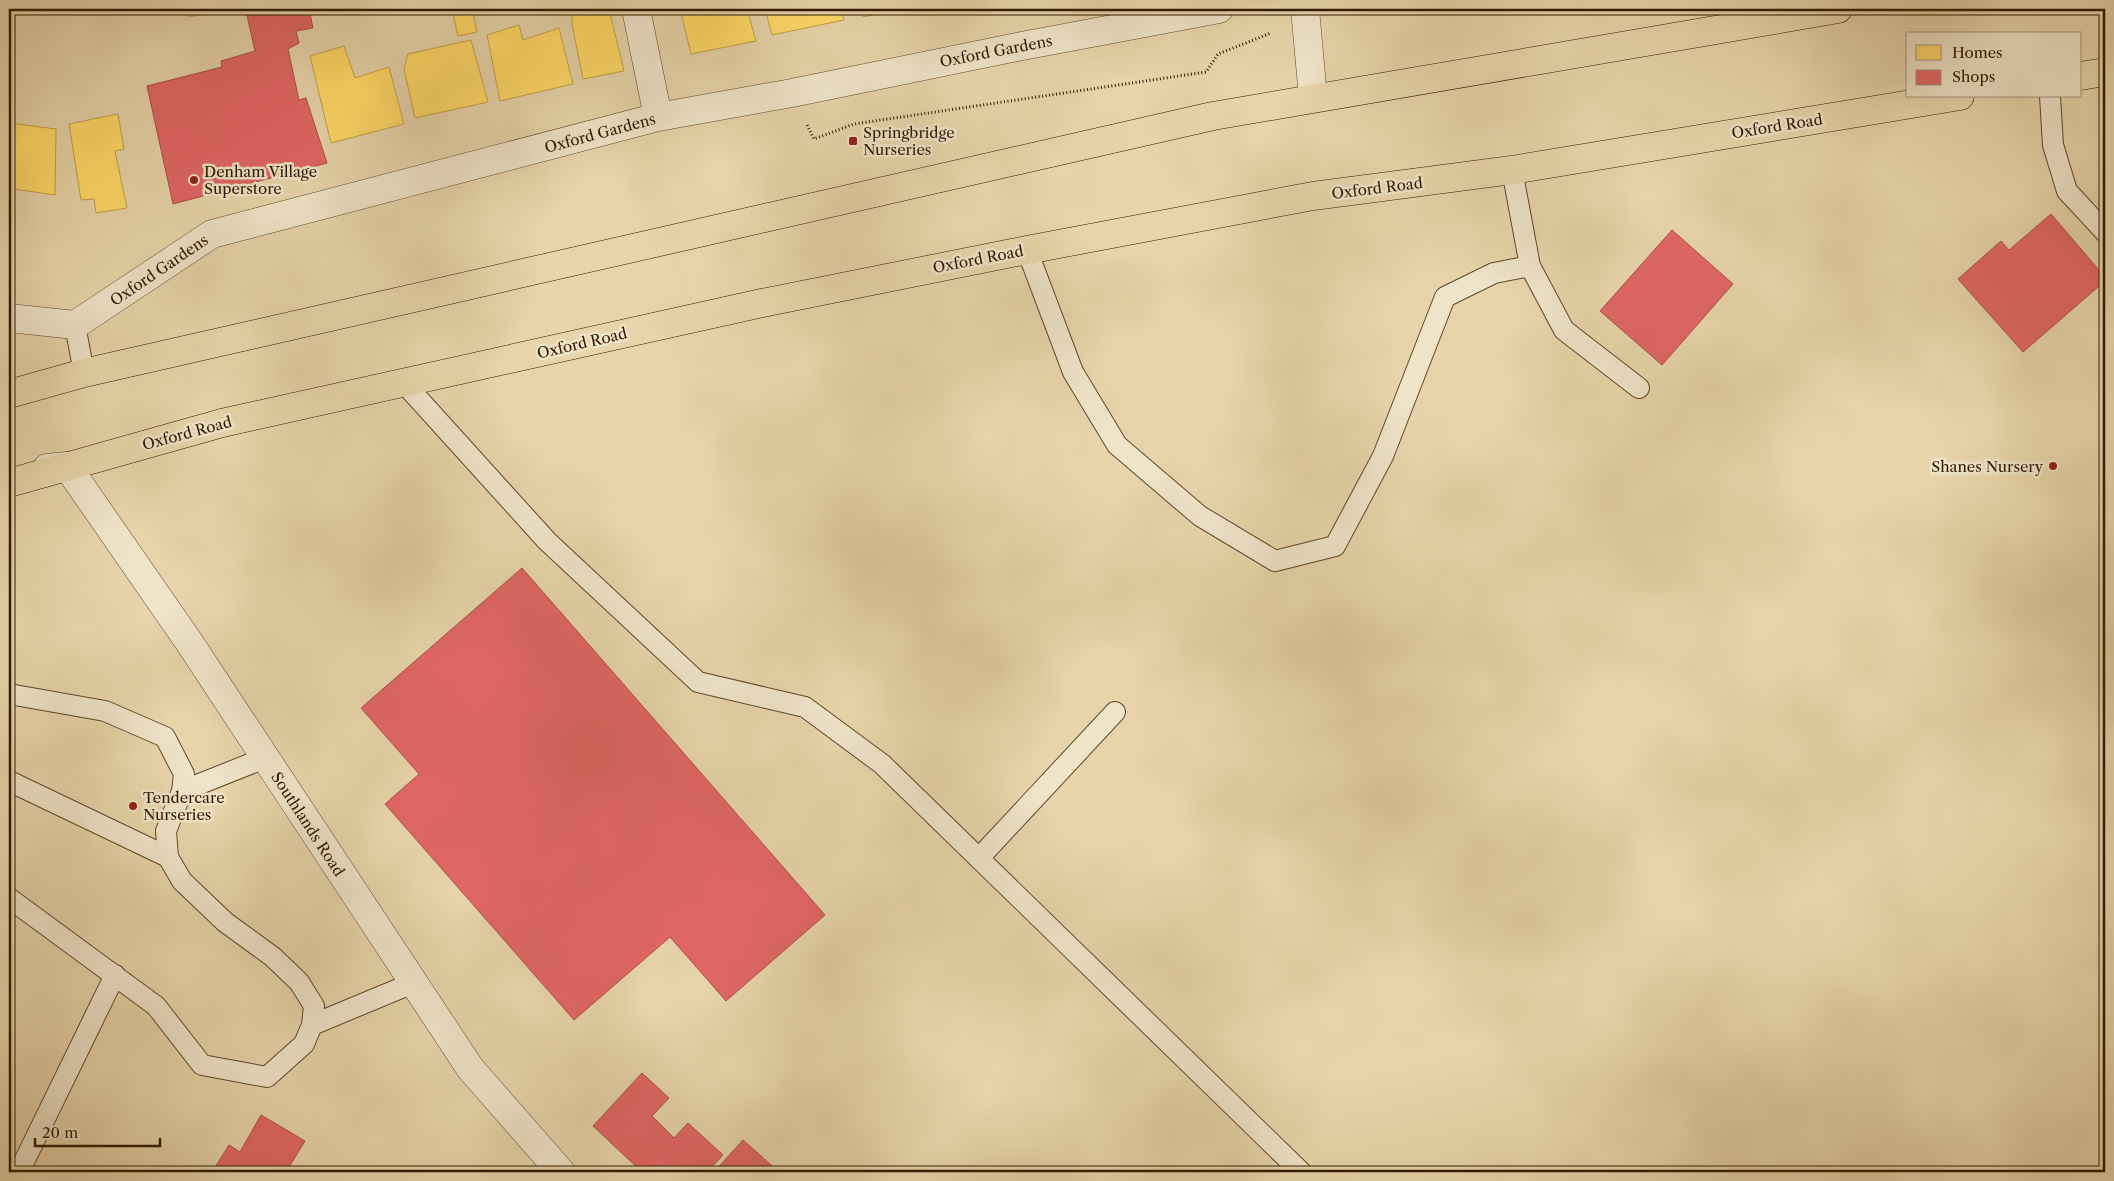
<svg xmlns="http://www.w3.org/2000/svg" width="2114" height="1181" font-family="'Libre Caslon Text',serif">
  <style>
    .homes { fill: #ffd966; stroke: #c1a048 }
    .shops { fill: #e06666; stroke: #ab4f48 }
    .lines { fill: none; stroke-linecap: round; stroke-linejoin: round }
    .lane-casing { stroke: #5e482b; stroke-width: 22 }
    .street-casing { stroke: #5e482b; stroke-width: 29 }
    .highway-casing { stroke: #301a01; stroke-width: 29 }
    .path { stroke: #301a01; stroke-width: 3; stroke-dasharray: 1 2.5; stroke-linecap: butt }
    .lane { stroke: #efe3c8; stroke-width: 20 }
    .street { stroke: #efe3c8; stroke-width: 28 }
    .highway { stroke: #e7d4aa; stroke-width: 28 }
    .poi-dot { fill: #8f2418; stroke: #efe3c8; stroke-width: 2 }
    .labels { text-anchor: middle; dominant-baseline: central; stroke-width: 5; stroke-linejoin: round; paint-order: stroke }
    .street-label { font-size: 15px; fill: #301a01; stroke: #efe3c8 }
    .poi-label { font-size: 15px; fill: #301a01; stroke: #efe3c8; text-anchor: start }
  </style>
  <rect width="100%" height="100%" fill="#e7d4aa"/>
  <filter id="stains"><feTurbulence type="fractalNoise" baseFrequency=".004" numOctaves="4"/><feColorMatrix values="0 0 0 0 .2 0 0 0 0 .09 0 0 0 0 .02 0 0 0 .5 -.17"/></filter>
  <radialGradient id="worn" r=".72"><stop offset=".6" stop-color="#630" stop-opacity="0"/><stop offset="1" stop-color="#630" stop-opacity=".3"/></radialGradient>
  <path class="homes" d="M187,9H224L225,11L189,17Z
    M228,9H249L229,14Z
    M452,9H472L477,32L458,36Z
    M572,9H609L624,71L583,79L572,24Z
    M680,9H747L756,41L691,54Z
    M765,9H841L844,20L772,35Z
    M861,9H901L863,17Z
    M519,25L523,40L559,28L573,84L500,101L487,35Z
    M471,40L488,102L415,118L404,69L408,54Z
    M344,46L355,78L389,67L404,124L331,143L310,56Z
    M118,114L124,149L115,151L127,208L96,213L94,199L81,200L69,124Z
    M9,123L56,129L55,195L14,189L12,203L9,202Z"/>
  <path class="shops" d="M255,9H309L313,28L296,31L299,43L288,49L299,100L306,98L327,163L173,204L147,86L222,67L221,61L255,51L246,11Z
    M2051,214L2105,277V281L2023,352L1958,279L2001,241L2009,250Z
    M1672,230L1733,284L1662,365L1600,311Z
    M522,568L825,915L726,1001L670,937L574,1020L385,804L419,774L361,708Z
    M642,1073L669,1098L652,1116L674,1138L688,1123L723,1155L707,1172H642L593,1126Z
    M261,1115L305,1141L286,1172H212L229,1145L240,1152Z
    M743,1140L779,1172H714Z"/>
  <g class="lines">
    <g class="lane-casing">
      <path id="lane" d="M2050,96L2053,145L2067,191L2105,232
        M1512,170L1530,266L1564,330L1639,388
        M1027,250L1073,372L1117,445L1200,516L1275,561L1335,546L1383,456L1445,297L1494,273L1530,266
        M75,325L84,373
        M404,383L547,541L698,682L805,707L882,764L1301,1172
        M9,694L105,711L165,737L184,774L182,791L166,831L168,857L182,881L225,922L273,957L299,982L314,1006L312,1025L304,1044L267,1077L202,1065L156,1006L9,898
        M9,781L168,857
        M182,791L265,758
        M979,858L1115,712
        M312,1025L413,983
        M19,1172L115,975"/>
    </g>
    <g class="street-casing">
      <path id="street" d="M636,9L658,117
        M1305,9L1313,97
        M9,318L75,325L212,234L658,117L792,93L1022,46L1219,9
        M47,468L67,466L189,642L470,1068L561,1172"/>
    </g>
    <g class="highway-casing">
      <path id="highway" d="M2080,76L2105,72
        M9,394L84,373L1213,116L1838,9
        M9,483L222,423L762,303L1027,250L1313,196L1512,170L1960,96"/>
    </g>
    <path class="path" d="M1341,13L1349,9
      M807,125L814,139L854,124L1206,72L1218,54L1271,33"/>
    <use href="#lane" class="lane"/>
    <use href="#street" class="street"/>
    <use href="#highway" class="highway"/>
  </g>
  <g class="poi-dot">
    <rect x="848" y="136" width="10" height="10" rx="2.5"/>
    <circle cx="194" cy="180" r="5"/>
    <circle cx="2053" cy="466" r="5"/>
    <circle cx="133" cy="806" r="5"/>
  </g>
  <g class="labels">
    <g class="street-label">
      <text transform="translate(996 51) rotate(-11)">Oxford Gardens</text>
      <text transform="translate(1777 126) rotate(-9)">Oxford Road</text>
      <text transform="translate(600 133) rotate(-15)">Oxford Gardens</text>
      <text transform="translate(1377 188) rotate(-7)">Oxford Road</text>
      <text transform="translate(978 259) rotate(-11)">Oxford Road</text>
      <text transform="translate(159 270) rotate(-34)">Oxford Gardens</text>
      <text transform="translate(582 343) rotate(-13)">Oxford Road</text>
      <text transform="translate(187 433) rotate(-15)">Oxford Road</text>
      <text transform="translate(308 824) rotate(57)">Southlands Road</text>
    </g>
    <g class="poi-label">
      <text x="863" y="132">Springbridge<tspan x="863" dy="17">Nurseries</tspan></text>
      <text x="204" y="171">Denham Village<tspan x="204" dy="17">Superstore</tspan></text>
      <text x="2043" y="466" text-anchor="end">Shanes Nursery</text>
      <text x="143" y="797">Tendercare<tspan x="143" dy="17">Nurseries</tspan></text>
    </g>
  </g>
  <rect width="2114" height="1181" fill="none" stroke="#e7d4aa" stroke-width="30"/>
  <rect x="10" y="10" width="2094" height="1161" fill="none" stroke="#301a01" stroke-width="2.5"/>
  <rect x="15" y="15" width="2084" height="1151" fill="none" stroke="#301a01"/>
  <rect x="1906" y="32" width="175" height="65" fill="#efe3c8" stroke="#a39378"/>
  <rect x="1916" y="45" width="25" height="15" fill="#ffd966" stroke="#a39378"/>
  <text x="1952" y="58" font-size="15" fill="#301a01">Homes</text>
  <rect x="1916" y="70" width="25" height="15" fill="#e06666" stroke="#a39378"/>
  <text x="1952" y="82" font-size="15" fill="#301a01">Shops</text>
  <path d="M35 1138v8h125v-8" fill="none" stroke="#301a01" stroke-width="2.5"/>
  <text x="42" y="1138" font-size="15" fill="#301a01" stroke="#efe3c8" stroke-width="4" paint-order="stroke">20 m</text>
  <rect width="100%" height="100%" filter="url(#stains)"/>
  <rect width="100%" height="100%" fill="url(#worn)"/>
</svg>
